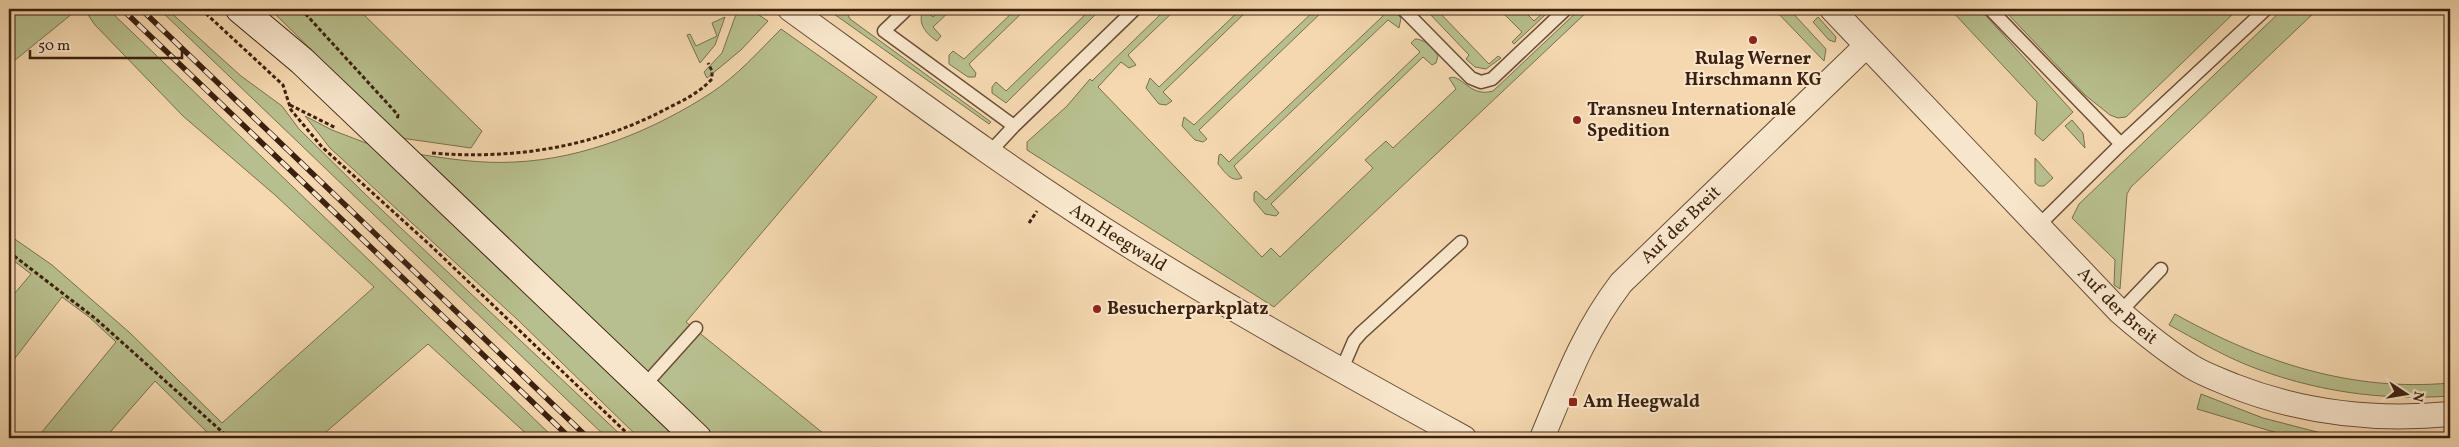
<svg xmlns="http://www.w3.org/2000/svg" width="2459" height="447" font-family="Vollkorn,serif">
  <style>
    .green { fill: #b8bf8e; stroke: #7a704e }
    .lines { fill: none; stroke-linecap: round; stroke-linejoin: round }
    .service-casing { stroke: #6a4e37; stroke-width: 15 }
    .minor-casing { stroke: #6a4e37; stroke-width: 26 }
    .secondary-casing { stroke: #3c200f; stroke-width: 30 }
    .path { stroke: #3c200f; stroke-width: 3; stroke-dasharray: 4 2.5; stroke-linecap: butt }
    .service { stroke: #f8e6cc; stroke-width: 12 }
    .minor { stroke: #f8e6cc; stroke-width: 24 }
    .secondary { stroke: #f8e6cc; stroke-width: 28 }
    .rail-casing { stroke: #3c200f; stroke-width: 5.5 }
    .rail { stroke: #f8e6cc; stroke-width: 4; stroke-dasharray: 11; stroke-linecap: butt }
    .poi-dot { fill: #8f2418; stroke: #f8e6cc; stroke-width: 2 }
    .labels { text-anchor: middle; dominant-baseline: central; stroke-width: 4; stroke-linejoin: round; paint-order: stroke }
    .poi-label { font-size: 18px; font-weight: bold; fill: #3c200f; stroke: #f8e6cc; text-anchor: start }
    .street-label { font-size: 18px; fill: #3c200f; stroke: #f8e6cc }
  </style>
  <rect width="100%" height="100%" fill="#f5d8b0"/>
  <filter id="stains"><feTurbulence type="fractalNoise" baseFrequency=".004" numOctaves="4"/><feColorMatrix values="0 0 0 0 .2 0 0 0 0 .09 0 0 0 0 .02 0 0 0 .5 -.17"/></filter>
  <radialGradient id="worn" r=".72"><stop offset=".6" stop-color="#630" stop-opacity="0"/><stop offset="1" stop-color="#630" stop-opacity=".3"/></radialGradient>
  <path class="green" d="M9,9H78L9,65Z
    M84,9H108L554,438H531L428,344L319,438H213L155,381L105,438H37L116,342L89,317L62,297L9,366V300L31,274L9,257V235L52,265L130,333L222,423L374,287L275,195L183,116L95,25Z
    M159,9H167L241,76L282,106L299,129L366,195L624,438H607Z
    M270,9H358L482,131L471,148L401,138Z
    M740,9L753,11L768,21L741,50L707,78L704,72L722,53L735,17Z
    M827,9H845L850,19L991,122L989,124Z
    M924,9L933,17L942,9H952L933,27L941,36L937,41C926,34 916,22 924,9Z
    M1016,9H1026L969,64L976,73L975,77H968L949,64V55L953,51L964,59Z
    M1091,9H1101L1006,103L992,93V87L996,82L1006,91Z
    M1166,9H1176L1128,55L1136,65L1129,68L1121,62L1098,87L1262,257L1271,248L1280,257L1373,168L1365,160L1386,141L1393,148L1456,89L1449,78C1462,73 1469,98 1493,91L1580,9H1590L1274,307L1027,150V142L1067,106L1090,79L1092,81Z
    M1241,9H1249L1163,92L1172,101L1166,105L1159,104L1146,88L1150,78L1159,87Z
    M1316,9H1325L1199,130L1207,139L1203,142L1195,140L1182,126L1184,117L1194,125Z
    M1377,9H1392L1401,18L1399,28L1388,20L1234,166L1242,178C1231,183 1225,172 1218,164L1219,155L1221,154L1229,162L1383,16Z
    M1430,9H1436L1489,64L1498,56L1501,58L1486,69L1475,67L1466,59L1469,55L1427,11Z
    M1499,9H1522L1534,21L1543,13L1545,15L1514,44L1512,42L1522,32Z
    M1774,9H1789L1826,49L1824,61Z
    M1950,9H1980L2073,112L2043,141L2035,134L2037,102Z
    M2003,9H2238L2126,117L2118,118L2110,115L2085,95Z
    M2283,9H2318L2131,187L2127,194L2120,289L2114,285L2115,260L2072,218L2079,204Z
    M725,17L715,45L700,63L687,35L690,34L696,46L717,36L712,23Z
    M1818,17L1836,37L1835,42L1829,40L1813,22Z
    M781,29L877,97L686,322L829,438H713L417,154C450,159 482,164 515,162C584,159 654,130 711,93C737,76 759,51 781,29Z
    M1415,39C1425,39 1433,48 1438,56L1436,63L1432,65L1423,57L1271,204L1279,213L1276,216L1265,214L1254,201V193L1256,191L1266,200L1420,52L1411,43Z
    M305,116L332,130L379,148L683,438H639L518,320L330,148Z
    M2072,120L2083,133L2085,148L2065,126Z
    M2035,158L2053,178L2044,186H2039L2035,183Z
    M2175,314C2261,362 2351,392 2450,383V396C2381,401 2312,391 2247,365C2220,354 2195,339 2169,325Z
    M2201,394L2263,418L2321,433L2320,438H2294L2197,409Z"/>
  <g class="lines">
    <g class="service-casing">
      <path id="service" d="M907,9L884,31L1014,126
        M1403,9L1471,78L1481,82L1492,79L1566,9
        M1990,9L2121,144L2266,9
        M989,153L1014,126L1135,9
        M2039,225L2121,144
        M2120,312L2161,269
        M1341,371L1354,341L1361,333L1461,242
        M643,387L696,328"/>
    </g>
    <g class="minor-casing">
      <g id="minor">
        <path id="s1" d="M790,9C902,90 1013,173 1130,246C1239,314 1351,376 1464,438"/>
        <path id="s2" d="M1832,9L2120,312C2143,332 2166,351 2192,367C2205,375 2220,380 2234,386C2303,413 2376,421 2450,414"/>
        <path id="s3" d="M1542,438C1566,381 1583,333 1621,283L1866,46"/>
      </g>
    </g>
    <g class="secondary-casing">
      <path id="secondary" d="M240,9L302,61L697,438"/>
    </g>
    <path class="path" d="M201,9L283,85L291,110L322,147L430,245L632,438
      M301,9L398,115L397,120
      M290,105L336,128
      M432,153C514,160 595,147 668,108C684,100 699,93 712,79V71L708,63
      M1029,223L1037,211
      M9,252L96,319L229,438"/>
    <use href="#service" class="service"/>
    <use href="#minor" class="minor"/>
    <use href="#secondary" class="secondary"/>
    <g class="rail-casing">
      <path id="rail" d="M122,9L570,438
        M141,9L588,438"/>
    </g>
    <use href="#rail" class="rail"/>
  </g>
  <g class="poi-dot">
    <circle cx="1753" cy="40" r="5"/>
    <circle cx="1577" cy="120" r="5"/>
    <circle cx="1097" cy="309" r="5"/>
    <rect x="1568" y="397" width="10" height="10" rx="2.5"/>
  </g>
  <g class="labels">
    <g class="poi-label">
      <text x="1753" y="59" text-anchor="middle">Rulag Werner<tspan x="1753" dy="21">Hirschmann KG</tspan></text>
      <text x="1587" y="110">Transneu Internationale<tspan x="1587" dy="21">Spedition</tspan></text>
      <text x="1107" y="309">Besucherparkplatz</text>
      <text x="1583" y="402">Am Heegwald</text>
    </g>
    <g class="street-label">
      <text stroke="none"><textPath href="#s3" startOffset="258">Auf der Breit</textPath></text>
      <text stroke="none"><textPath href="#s1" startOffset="400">Am Heegwald</textPath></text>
      <text stroke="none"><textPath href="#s2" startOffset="412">Auf der Breit</textPath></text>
    </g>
  </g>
  <rect width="2459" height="447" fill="none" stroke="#f5d8b0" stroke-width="30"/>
  <rect x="10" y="10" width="2439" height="427" fill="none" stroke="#3c200f" stroke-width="2.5"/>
  <rect x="15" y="15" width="2429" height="417" fill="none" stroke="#3c200f"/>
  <g transform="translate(2406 394) rotate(102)" stroke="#f8e6cc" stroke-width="4" paint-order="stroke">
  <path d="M0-4L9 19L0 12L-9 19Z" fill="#3c200f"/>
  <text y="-8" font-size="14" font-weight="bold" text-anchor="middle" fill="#3c200f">N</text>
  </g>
  <path d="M30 50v8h152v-8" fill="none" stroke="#3c200f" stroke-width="2.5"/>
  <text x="38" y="50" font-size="15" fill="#3c200f" stroke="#f8e6cc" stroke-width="4" paint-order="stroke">50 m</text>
  <rect width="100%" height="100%" filter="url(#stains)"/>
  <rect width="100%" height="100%" fill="url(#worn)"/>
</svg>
